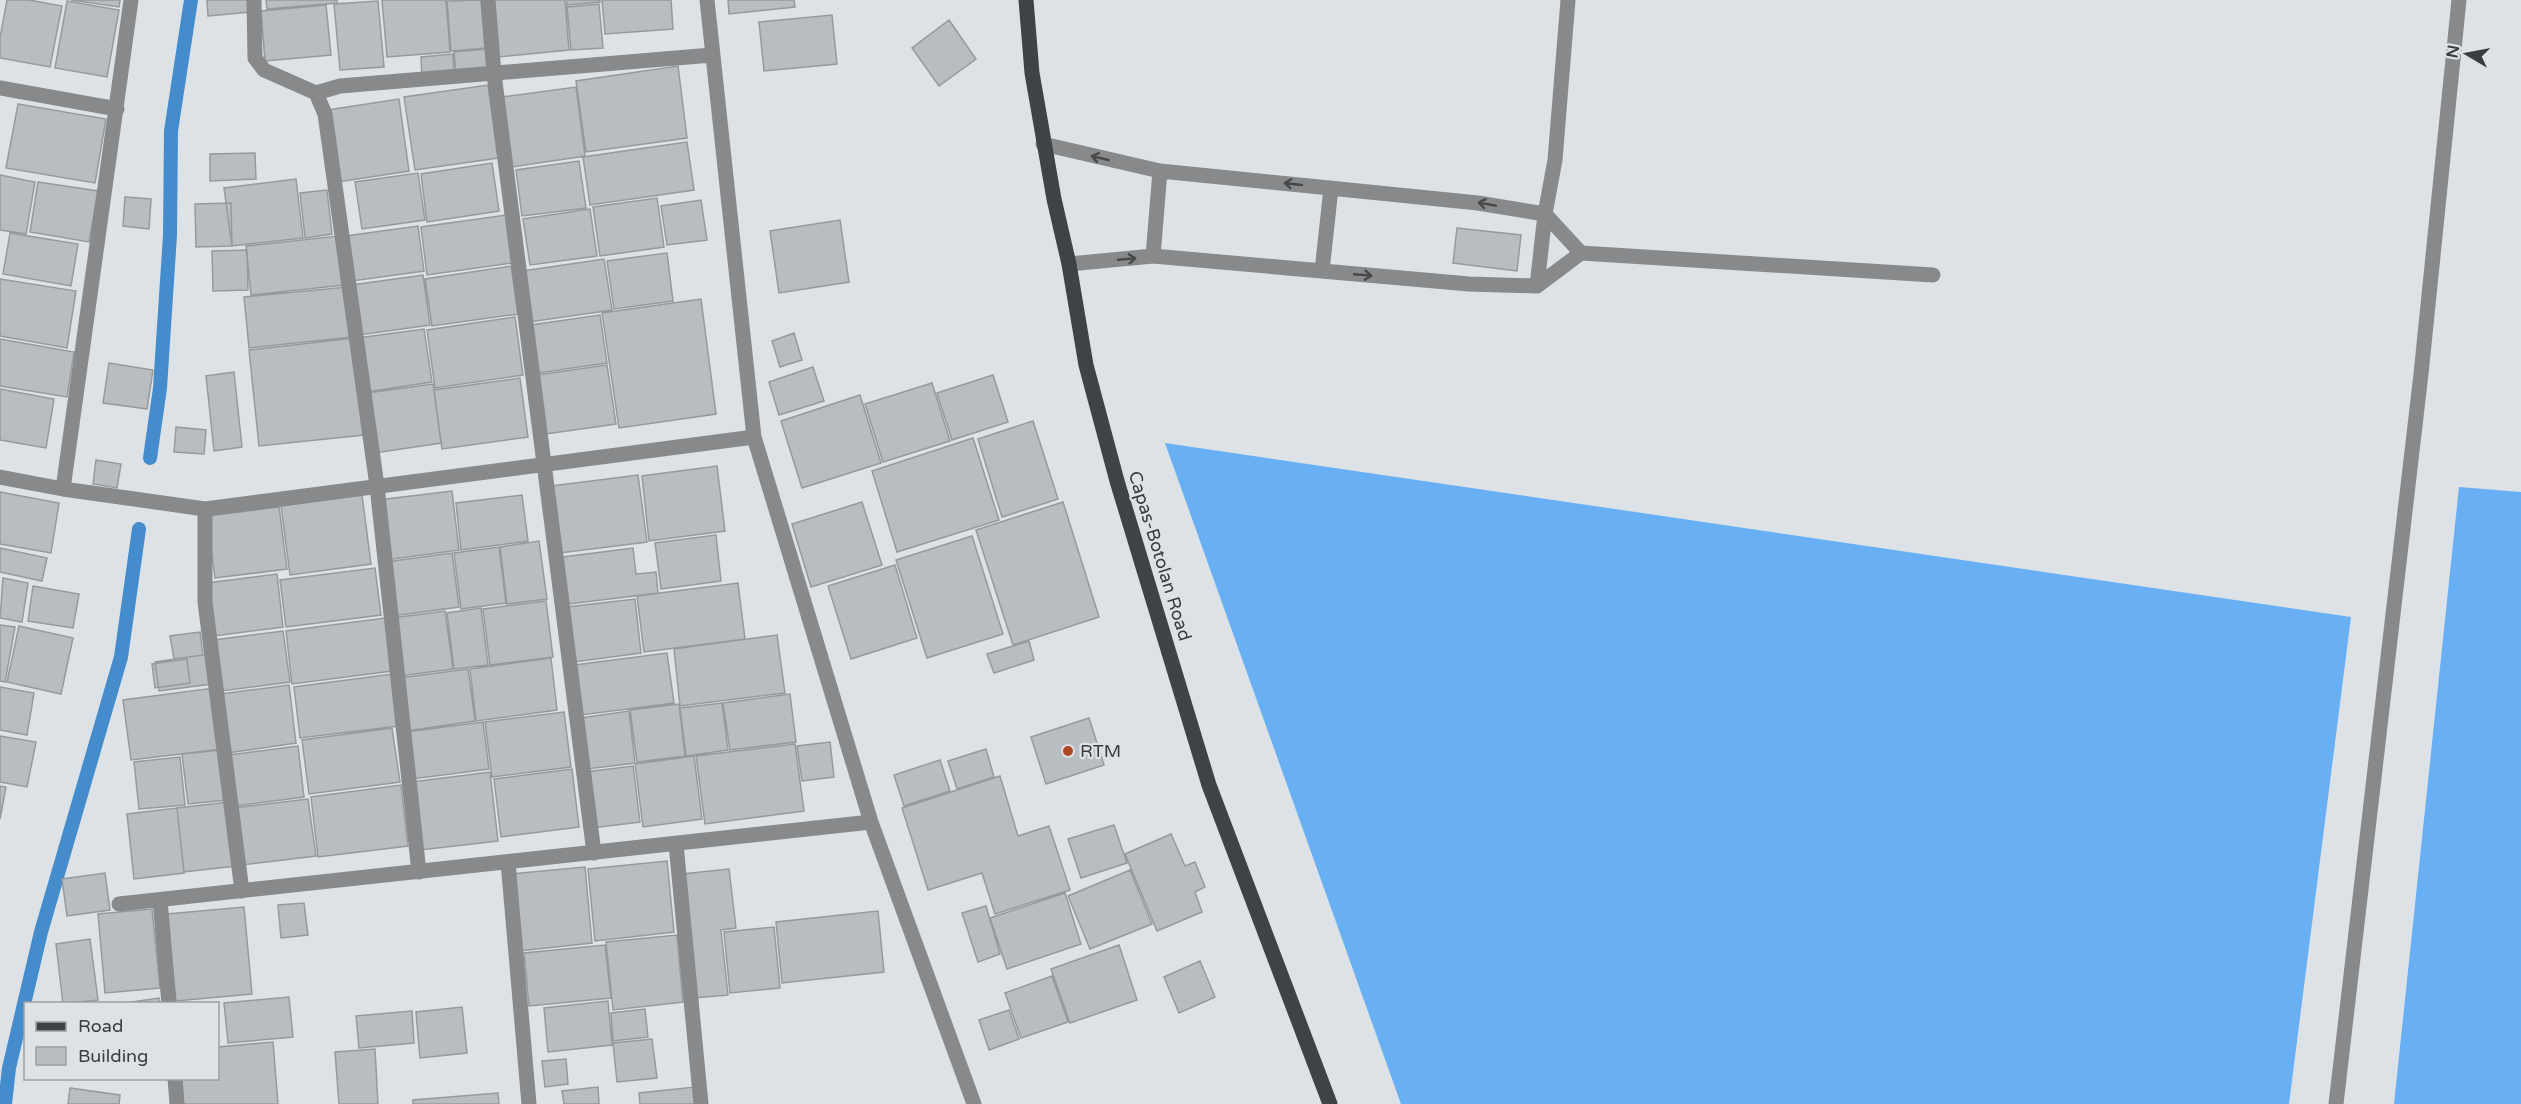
<svg xmlns="http://www.w3.org/2000/svg" width="2521" height="1104" font-family="'Varela Round',sans-serif">
  <style>
    .forest { fill: #68aff3 }
    .lines { fill: none; stroke-linecap: round; stroke-linejoin: round }
    .stream { stroke: #458ccd; stroke-width: 14 }
    .building { fill: #b8bdc2; stroke: #959a9f; stroke-width: 1.5 }
    .minor { stroke: #87898b; stroke-width: 15 }
    .major { stroke: #3f4346; stroke-width: 15 }
    .oneway { stroke: #46484a }
    .poi-dot { fill: #af4724; stroke: #dde2e7; stroke-width: 2 }
    .labels { text-anchor: middle; dominant-baseline: central; stroke-width: 4.5; stroke-linejoin: round; paint-order: stroke }
    .street-label { font-size: 18px; fill: #3a3c3e; stroke: #dde2e7 }
    .poi-label { font-size: 18px; fill: #3a3c3e; stroke: #dde2e7; text-anchor: start }
  </style>
  <rect width="100%" height="100%" fill="#dde2e7"/>
  <path class="forest" d="M1165,443L2351,617L2289,1104H1401Z
    M2459,487L2521,492V1104H2394Z"/>
  <g class="lines">
    <path class="stream" d="M150,458L160,388L170,235L171,131L191,0
      M5,1104L9,1068L41,932L121,657L139,529"/>
  </g>
  <path class="building" d="M7,0H29L62,6L50,67L0,58V38Z
    M71,0H120L119,7Z
    M207,0H250L251,12L208,16Z
    M266,0H337V3L267,9Z
    M382,0H446L450,52L387,57Z
    M481,0L485,48L451,51L447,1Z
    M494,0H565L569,50L498,57Z
    M567,0H600V2L567,5Z
    M602,0H671L673,29L605,34Z
    M728,0H794L795,7L729,14Z
    M67,1L119,10L107,77L55,68Z
    M378,1L384,67L340,70L334,4Z
    M599,4L603,48L571,50L567,7Z
    M326,5L331,55L265,61L261,11Z
    M832,15L837,64L764,71L759,22Z
    M949,20L976,59L939,86L912,48Z
    M487,49L488,72L456,75L454,52Z
    M453,54L454,75L422,78L421,57Z
    M678,66L687,138L586,152L576,81Z
    M488,85L498,158L415,170L404,97Z
    M576,87L585,156L512,167L502,97Z
    M399,99L409,171L338,182L328,110Z
    M18,104L106,119L95,183L6,168Z
    M687,142L694,190L590,205L583,157Z
    M255,153L256,179L210,181V154Z
    M579,161L586,208L522,216L516,170Z
    M492,163L499,211L427,222L421,174Z
    M418,173L425,220L362,229L355,182Z
    M0,175L35,182L26,234L0,230Z
    M296,179L303,238L232,246L224,188Z
    M38,182L98,191L89,242L30,232Z
    M327,190L332,234L305,238L300,193Z
    M125,197L151,199L149,229L123,226Z
    M657,198L664,247L600,256L593,207Z
    M701,200L707,240L667,245L661,206Z
    M231,203L232,246L196,247L195,204Z
    M590,209L597,256L530,265L523,219Z
    M506,215L512,263L427,275L421,227Z
    M840,220L849,282L779,293L770,231Z
    M418,226L424,271L352,281L346,236Z
    M1457,228L1521,235L1517,271L1453,263Z
    M10,233L78,244L71,286L3,274Z
    M338,236L344,285L251,295L246,246Z
    M247,250L248,290L213,291L212,251Z
    M667,253L673,301L614,309L607,261Z
    M604,259L612,310L529,322L523,271Z
    M511,266L518,314L432,326L425,279Z
    M423,275L430,325L359,335L352,285Z
    M0,279L76,291L67,348L0,336Z
    M347,287L351,337L249,348L244,297Z
    M701,299L716,414L619,428L602,313Z
    M600,315L607,363L538,373L531,325Z
    M515,317L523,375L435,388L427,330Z
    M424,329L432,382L366,392L358,338Z
    M794,333L802,360L780,367L772,341Z
    M354,338L364,435L259,446L249,350Z
    M0,339L74,352L67,397L0,386Z
    M109,363L153,370L147,409L103,403Z
    M607,365L616,424L546,434L537,375Z
    M813,367L824,401L779,415L769,382Z
    M234,372L242,447L214,451L206,376Z
    M993,375L1008,422L952,440L937,393Z
    M520,378L528,437L442,449L434,390Z
    M932,383L950,441L883,462L865,404Z
    M433,384L441,443L375,453L367,393Z
    M0,389L54,399L46,448L0,440Z
    M860,395L881,463L802,488L781,421Z
    M1033,421L1058,499L1002,517L978,439Z
    M176,427L206,430L204,454L174,452Z
    M973,438L999,520L897,552L872,471Z
    M96,460L121,464L117,488L93,484Z
    M717,466L725,531L649,541L642,476Z
    M638,475L647,542L560,553L552,486Z
    M452,491L459,550L386,560L378,500Z
    M0,492L59,503L51,553L0,544Z
    M362,495L371,564L290,575L281,506Z
    M522,495L528,541L461,550L456,503Z
    M862,502L882,565L811,587L792,524Z
    M1063,502L1099,617L1013,645L976,530Z
    M279,507L287,569L215,578L207,516Z
    M716,535L721,581L661,589L655,543Z
    M972,536L1003,634L927,658L896,560Z
    M539,541L547,599L507,604L500,547Z
    M499,547L506,603L461,609L454,553Z
    M0,548L47,558L42,581L0,572Z
    M633,548L636,574L656,572L658,593L569,604L563,557Z
    M452,553L459,607L392,616L386,562Z
    M895,565L917,638L851,659L828,586Z
    M375,568L381,615L286,627L280,580Z
    M277,574L283,627L214,636L207,583Z
    M3,578L28,583L22,622L0,618Z
    M738,583L745,639L644,652L637,596Z
    M33,586L79,594L73,628L28,621Z
    M635,599L641,653L574,662L567,607Z
    M546,601L553,657L490,665L483,609Z
    M481,608L488,665L454,669L447,613Z
    M445,611L453,669L399,676L392,618Z
    M385,618L392,671L292,684L286,631Z
    M0,625L15,627L5,682L0,681Z
    M19,626L73,638L61,694L7,682Z
    M283,631L290,682L221,691L214,640Z
    M200,632L203,655L174,659L170,636Z
    M777,635L785,693L680,706L674,649Z
    M1029,641L1034,660L994,673L987,654Z
    M667,653L674,703L581,715L575,665Z
    M209,654L212,684L159,691L155,662Z
    M551,658L557,710L476,721L470,669Z
    M187,659L190,683L155,688L152,664Z
    M468,669L475,721L406,731L399,678Z
    M392,674L399,726L300,738L294,687Z
    M289,685L296,743L228,753L221,694Z
    M0,687L34,693L27,735L0,730Z
    M214,688L222,749L131,760L123,700Z
    M790,694L796,742L730,750L723,703Z
    M722,703L728,750L686,756L680,708Z
    M679,704L685,756L637,762L630,710Z
    M629,711L635,763L587,769L581,718Z
    M564,712L571,767L492,777L485,722Z
    M1089,718L1104,765L1046,784L1031,737Z
    M483,722L489,769L412,779L406,732Z
    M392,728L400,782L309,794L302,740Z
    M0,736L36,742L27,787L0,782Z
    M830,742L834,777L802,781L797,746Z
    M795,744L804,811L705,824L696,756Z
    M298,746L304,797L236,806L229,755Z
    M986,749L994,777L957,789L948,761Z
    M221,750L227,800L188,804L182,754Z
    M694,756L702,819L643,827L635,764Z
    M180,757L185,805L139,809L134,762Z
    M940,760L950,791L904,806L894,775Z
    M633,766L640,822L592,828L585,772Z
    M572,769L579,827L501,837L494,779Z
    M490,772L498,841L420,850L412,782Z
    M1000,776L1018,836L1049,826L1070,890L995,914L982,873L928,890L902,808Z
    M401,785L408,846L318,857L311,797Z
    M0,786L6,787L0,819Z
    M308,799L316,856L241,865L233,808Z
    M229,802L236,866L184,872L177,808Z
    M177,808L184,873L134,879L127,814Z
    M1114,825L1127,863L1081,878L1068,839Z
    M1171,834L1185,866L1195,862L1205,887L1195,892L1202,912L1157,931L1125,854Z
    M667,861L674,932L595,941L588,869Z
    M585,867L592,943L519,951L511,874Z
    M729,869L736,928L721,930L728,995L694,998L682,874Z
    M1130,870L1152,924L1090,949L1068,896Z
    M105,873L110,910L67,916L62,879Z
    M1065,893L1081,944L1007,969L990,918Z
    M304,903L308,935L281,938L278,905Z
    M986,906L1000,954L978,962L962,913Z
    M244,907L252,994L176,1001L167,914Z
    M152,909L160,988L105,993L98,914Z
    M878,911L884,972L782,983L776,922Z
    M774,927L780,988L730,993L724,932Z
    M677,935L683,1002L613,1010L606,942Z
    M90,939L98,1000L63,1004L56,944Z
    M605,945L611,998L529,1006L524,953Z
    M1119,945L1137,1000L1070,1023L1051,969Z
    M1200,961L1215,997L1179,1013L1164,977Z
    M1052,976L1068,1022L1021,1038L1005,993Z
    M289,997L293,1037L228,1043L224,1003Z
    M159,998L160,1004H118Z
    M608,1001L612,1045L548,1052L544,1008Z
    M462,1007L467,1053L420,1058L416,1012Z
    M645,1009L648,1037L613,1041L611,1013Z
    M1009,1010L1019,1039L989,1050L979,1020Z
    M412,1011L414,1043L359,1048L356,1016Z
    M652,1039L657,1078L617,1082L613,1043Z
    M273,1042L278,1104H179L177,1078H218V1047Z
    M375,1049L378,1104H339L335,1052Z
    M566,1059L568,1084L545,1087L542,1061Z
    M598,1087L599,1104H564L562,1091Z
    M695,1087L697,1104H640L639,1093Z
    M70,1088L120,1095L119,1104H68Z
    M498,1093L499,1104H413V1100Z"/>
  <g class="lines">
    <path class="minor" d="M254,0L255,58L264,70L316,93L325,114L377,486L419,872
      M488,0L494,74L594,853
      M707,0L754,437L871,822L974,1104
      M0,88L117,109
      M316,93L340,86L712,55
      M1043,144L1160,171L1478,203L1545,214L1581,253
      M1153,256L1160,171
      M1069,264L1153,256L1469,284L1537,286L1581,253L1933,275
      M1322,271L1331,188
      M1537,286L1545,214L1555,160L1568,0
      M0,477L63,489L205,509L754,437
      M63,489L131,0
      M205,509V602L242,891
      M676,844L701,1104
      M508,862L529,1104
      M160,900L169,1004
      M119,904L871,822
      M175,1078L177,1104
      M2336,1104L2421,374L2459,0"/>
    <path class="major" d="M1026,0L1032,73L1054,199L1069,264L1086,365L1117,481L1209,785L1330,1104"/>
  </g>
  <defs><path id="oneway-shaft" d="M-6 0H5M1.5-3L5.5 0L1.5 3" fill="none" stroke-width="1.6" stroke-linecap="round" stroke-linejoin="round" transform="scale(1.5)"/></defs>
  <g class="oneway">
    <use href="#oneway-shaft" transform="translate(1100 158) rotate(-167)"/>
    <use href="#oneway-shaft" transform="translate(1293 184) rotate(-174)"/>
    <use href="#oneway-shaft" transform="translate(1487 204) rotate(-170)"/>
    <use href="#oneway-shaft" transform="translate(1127 259) rotate(-5)"/>
    <use href="#oneway-shaft" transform="translate(1363 275) rotate(5)"/>
  </g>
  <circle class="poi-dot" cx="1068" cy="751" r="6"/>
  <g class="labels">
    <g class="street-label">
      <text transform="translate(1160 556) rotate(73)">Capas-Botolan Road</text>
    </g>
    <g class="poi-label">
      <text x="1080" y="751">RTM</text>
    </g>
  </g>
  <rect x="24" y="1002" width="195" height="78" fill="#dde2e7" stroke="#9ca0a3" stroke-width="1.5"/>
  <rect x="36" y="1022" width="30" height="9" fill="#3f4346" stroke="#9ca0a3" stroke-width="1.5"/>
  <text x="78" y="1032" font-size="18" fill="#3a3c3e">Road</text>
  <rect x="36" y="1047" width="30" height="18" fill="#b8bdc2" stroke="#9ca0a3" stroke-width="1.5"/>
  <text x="78" y="1062" font-size="18" fill="#3a3c3e">Building</text>
  <g transform="translate(2467 54) rotate(280)" stroke="#dde2e7" stroke-width="4.5" paint-order="stroke">
  <path d="M0-4.5L10 22L0 15L-10 22Z" fill="#3a3c3e"/>
  <text y="-9" font-size="16" font-weight="bold" text-anchor="middle" fill="#3a3c3e">N</text>
  </g>
</svg>
